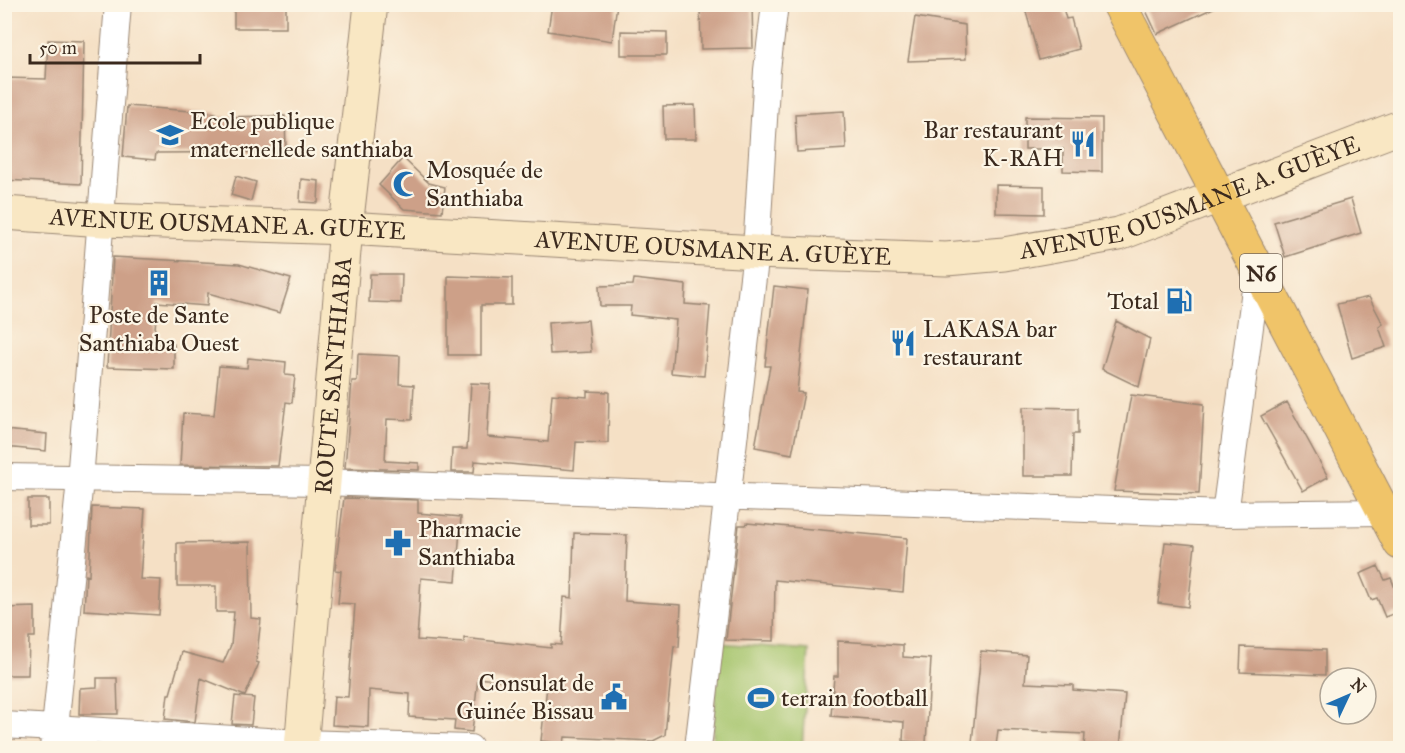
<svg xmlns="http://www.w3.org/2000/svg" width="1405" height="753" font-family="'IM FELL Great Primer',serif">
  <style>
    .green { fill: #a6c56d; stroke: #707846; stroke-width: 1.5 }
    .building { fill: #cda088 }
    .lines { fill: none; stroke-linecap: round; stroke-linejoin: round }
    .street-casing { stroke: #988572; stroke-width: 28 }
    .secondary-casing { stroke: #988572; stroke-width: 35 }
    .primary-casing { stroke: #988572; stroke-width: 35 }
    .street { stroke: #fff; stroke-width: 26 }
    .secondary { stroke: #f9e7c3; stroke-width: 33 }
    .primary { stroke: #f0c469; stroke-width: 33 }
    .labels { text-anchor: middle; dominant-baseline: central; stroke-width: 4.5; stroke-linejoin: round; paint-order: stroke }
    .shield { fill: #fcf5e5; stroke: #75675a; stroke-width: 1.5 }
    .shield-label { font-size: 22px; font-weight: bold; fill: #3b2a1e }
    .poi-label { font-size: 24px; fill: #3b2a1e; stroke: #fcf5e5; text-anchor: start }
    .street-label { font-size: 24px; fill: #3b2a1e; stroke: #fcf5e5 }
  </style>
  <rect width="100%" height="100%" fill="#fcf5e5"/>
  <filter id="ink" filterUnits="userSpaceOnUse"><feTurbulence type="fractalNoise" baseFrequency=".0167" numOctaves="2"/><feDisplacementMap in="SourceGraphic" scale="12" xChannelSelector="R" yChannelSelector="G"/><feConvolveMatrix kernelMatrix="1 2 1 2 8 2 1 2 1" color-interpolation-filters="sRGB"/></filter>
  <filter id="wash" filterUnits="userSpaceOnUse"><feTurbulence type="fractalNoise" baseFrequency=".008" numOctaves="4" result="noise"/><feDisplacementMap in="SourceGraphic" scale="24" xChannelSelector="R" yChannelSelector="G"/><feGaussianBlur stdDeviation="1.35" result="paint"/><feColorMatrix in="noise" values="0 0 0 0 0 0 0 0 0 0 0 0 0 0 0 0 0 1.4 0 .05"/><feComposite in="paint" operator="in"/></filter>
  <g filter="url(#wash)">
    <rect width="100%" height="100%" fill="#f5e0c5"/>
    <path class="green" d="M719,643L809,650L802,748L712,747Z"/>
    <g id="blocks">
      <path class="building" d="M234,4H286V28H234Z
        M552,4H617L612,41L548,31Z
        M700,4H752L753,48L701,49Z
        M1024,4H1062L1066,19L1071,18L1079,49L1039,60Z
        M1143,4H1222L1157,34Z
        M915,17L965,25L966,59L908,61Z
        M621,31L667,32V55H621Z
        M48,40L84,41L81,184L4,180V78L46,79Z
        M695,105L696,139H664L663,106Z
        M127,106L216,113V117L285,116L286,152L156,153L155,160L123,157Z
        M844,111L846,149L797,152L795,114Z
        M1025,117L1102,118V172L1063,171V149H1025Z
        M403,158L429,183L445,187L442,212L404,209L379,185Z
        M236,176L256,182L251,201L231,195Z
        M301,179L319,181L318,203L300,202Z
        M996,185L1044,186V214L996,213Z
        M1351,199L1361,233L1285,257L1274,222Z
        M113,257L239,264L291,279L280,313L208,293L207,306L157,302L154,344H174V369L107,367Z
        M370,274H402L401,303L369,302Z
        M448,276L512,278V305H481V355H448Z
        M634,279L686,285L685,304L710,306L704,376L671,373L676,320L630,315L631,306H600L599,286L633,285Z
        M774,286L808,290L797,392L804,393L792,454L755,447L770,366H765Z
        M1369,297L1383,324L1379,327L1386,347L1352,358L1337,304Z
        M588,320L591,352L550,354L548,323Z
        M1116,321L1150,339L1139,387L1102,369Z
        M358,354L400,356L399,384L414,385L412,420L387,419L385,461L419,463V470L345,468L352,381H357Z
        M248,358L286,362L285,375L295,376L292,403L286,402L278,466L180,465L183,413L214,415L219,366L247,368Z
        M471,383L490,384L487,437L548,442L552,394L587,397V391L609,392L608,443L576,442L574,470L475,461L474,472H451L452,449H467Z
        M1131,395L1204,404L1199,494L1114,491Z
        M1287,402L1328,477L1303,491L1261,416Z
        M1023,407L1078,408V434H1073L1072,476H1023Z
        M4,430L47,434L46,451L4,447Z
        M344,498L418,500V513L461,517L456,581L421,578L417,640L464,643V638L551,648V644L561,645L564,597L572,598L574,533L627,535L625,601L681,605L679,647L674,646L665,735L653,741L565,737L564,744L541,741L547,686L478,678L472,732L454,730L455,720L409,717L410,694L369,690L368,727L332,725L334,696L348,697L355,604L338,603L341,571L335,570Z
        M28,499H49V525H28Z
        M92,507L145,509L140,579L161,580L159,615L84,610L86,575L89,576Z
        M747,523L907,538L903,592L775,580L774,641L726,640L739,525H746Z
        M250,542L251,618L261,619L256,662L259,663L245,696L201,678L195,722L165,719L168,694H170L182,652L223,663L231,645L234,612H216V586H177V543Z
        M1165,542L1195,545L1188,607L1158,603Z
        M1378,566L1385,580L1391,578L1395,588L1401,586V611L1385,617L1377,598L1371,600L1360,574Z
        M35,607V637H29L28,675H4V608Z
        M838,641L903,645V657L931,659L926,743L903,741L904,722L831,716L834,676H838Z
        M1241,647L1325,650V675L1240,672Z
        M981,651L1027,655L1025,683L1073,685V690L1125,694L1120,748H1084L1085,734L998,730L996,746L972,743Z
        M97,678H117L118,714H79L80,688L97,687Z
        M235,696L254,698L251,725L232,724Z"/>
    </g>
  </g>
  <g filter="url(#ink)">
    <use href="#blocks" fill-opacity="0" stroke="#988572" stroke-width="1.5"/>
    <g class="lines">
      <g class="street-casing">
        <path id="street" d="M4,477L322,482L1225,514L1384,512
          M1225,514L1258,267
          M4,725L301,743L470,748
          M53,748L80,480L118,4
          M698,748L756,252L767,70L775,4"/>
      </g>
      <g class="secondary-casing">
        <g id="secondary">
          <path id="s1" d="M4,213L103,220L346,228L756,252L946,259L1004,254L1119,234L1400,127"/>
          <path id="s2" d="M301,748L346,228L371,4"/>
        </g>
      </g>
      <g class="primary-casing">
        <path id="primary" d="M1119,4L1400,543"/>
      </g>
      <use href="#street" class="street"/>
      <use href="#secondary" class="secondary"/>
      <use href="#primary" class="primary"/>
    </g>
  </g>
  <defs>
    <g id="school-bare" transform="scale(2.07)"><path d="M0-5L7-2L0 1L-7-2ZM-4 1L0 2.5L4 1V4Q0 6-4 4Z" fill="#1f6fb2" stroke="#fcf5e5" stroke-width="2.5" paint-order="stroke"/></g>
    <g id="restaurant-bare" transform="scale(2.07)"><path d="M-5-6h1v4h1v-4h1v4h1v-4h1v5L-1.5 .5V6h-2V.5L-5-1ZM5-6V6H3V1.5H1.5Q1.5-4 5-6Z" fill="#1f6fb2" stroke="#fcf5e5" stroke-width="2.5" paint-order="stroke"/></g>
    <g id="mosque-bare" transform="scale(2.07)"><path d="M3.5-4.9A6 6 0 1 0 3.5 4.9A5 5 0 1 1 3.5-4.9Z" fill="#1f6fb2" stroke="#fcf5e5" stroke-width="2.5" paint-order="stroke"/></g>
    <g id="building-bare" transform="scale(2.07)"><path d="M-4-6H4V6H1V3H-1V6H-4ZM-2.5-4.3h1.7v1.8h-1.7ZM.8-4.3h1.7v1.8H.8ZM-2.5-1h1.7V.8h-1.7ZM.8-1h1.7V.8H.8Z" fill="#1f6fb2" stroke="#fcf5e5" stroke-width="2.5" paint-order="stroke"/></g>
    <g id="fuel-bare" transform="scale(2.07)"><path d="M-5.5-6h7V0h2V4h1.3V-2.5L3-4.5l.8-.8L6-3V5H2.5V1h-1V6h-7ZM-4.2-4.7v3.2H.2V-4.7Z" fill="#1f6fb2" stroke="#fcf5e5" stroke-width="2.5" paint-order="stroke"/></g>
    <g id="pharmacy-bare" transform="scale(2.07)"><path d="M-2-6h4v4h4v4h-4v4h-4v-4h-4v-4h4Z" fill="#1f6fb2" stroke="#fcf5e5" stroke-width="2.5" paint-order="stroke"/></g>
    <g id="civic-bare" transform="scale(2.07)"><path d="M-.6-6.5H3V-4.5H.6V-3L4-1V1h2V6H-6V1h2V-1L-.6-3ZM-1.2 2.5V6h2.4V2.5Z" fill="#1f6fb2" stroke="#fcf5e5" stroke-width="2.5" paint-order="stroke"/></g>
    <g id="stadium-bare" transform="scale(2.07)"><path d="M0-5a6.5 5 0 1 0 0 10a6.5 5 0 1 0 0-10ZM-3.5-1.8h7v3.6h-7Z" fill="#1f6fb2" stroke="#fcf5e5" stroke-width="2.5" paint-order="stroke"/></g>
  </defs>
  <g fill-rule="evenodd">
    <use href="#school-bare" x="170" y="135"/>
    <use href="#restaurant-bare" x="1083" y="144"/>
    <use href="#mosque-bare" x="406" y="184"/>
    <use href="#building-bare" x="159" y="283"/>
    <use href="#fuel-bare" x="1179" y="301"/>
    <use href="#restaurant-bare" x="903" y="343"/>
    <use href="#pharmacy-bare" x="398" y="543"/>
    <use href="#civic-bare" x="614" y="697"/>
    <use href="#stadium-bare" x="761" y="698"/>
  </g>
  <g class="labels">
    <rect class="shield" x="1240" y="254" width="42" height="38" rx="4.5"/>
    <g class="shield-label">
      <text x="1261" y="273">N6</text>
    </g>
    <g class="poi-label">
      <text x="190" y="121">Ecole publique<tspan x="190" dy="28">maternellede santhiaba</tspan></text>
      <text x="1063" y="130" text-anchor="end">Bar restaurant<tspan x="1063" dy="28">K-RAH</tspan></text>
      <text x="426" y="170">Mosquée de<tspan x="426" dy="28">Santhiaba</tspan></text>
      <text x="1159" y="301" text-anchor="end">Total</text>
      <text x="159" y="315" text-anchor="middle">Poste de Sante<tspan x="159" dy="28">Santhiaba Ouest</tspan></text>
      <text x="923" y="329">LAKASA bar<tspan x="923" dy="28">restaurant</tspan></text>
      <text x="418" y="529">Pharmacie<tspan x="418" dy="28">Santhiaba</tspan></text>
      <text x="594" y="683" text-anchor="end">Consulat de<tspan x="594" dy="28">Guinée Bissau</tspan></text>
      <text x="781" y="698">terrain football</text>
    </g>
    <g class="street-label">
      <text stroke="none"><textPath href="#s1" startOffset="1196">AVENUE OUSMANE A. GUÈYE</textPath></text>
      <text stroke="none"><textPath href="#s1" startOffset="224">AVENUE OUSMANE A. GUÈYE</textPath></text>
      <text stroke="none"><textPath href="#s1" startOffset="710">AVENUE OUSMANE A. GUÈYE</textPath></text>
      <text stroke="none"><textPath href="#s2" startOffset="374">ROUTE SANTHIABA</textPath></text>
    </g>
  </g>
  <rect width="1405" height="753" fill="none" stroke="#fcf5e5" stroke-width="24"/>
  <g transform="translate(1348 696) rotate(46)"><circle r="28" fill="#fcf5e5" stroke="#afa495" stroke-width="1.5"/>
  <path d="M0-4.5L10 22L0 15L-10 22Z" fill="#1f6fb2"/>
  <text y="-9" font-size="16" font-weight="bold" text-anchor="middle" fill="#3b2a1e">N</text>
  </g>
  <path d="M30 54v9h170v-9" fill="none" stroke="#3b2a1e" stroke-width="3"/>
  <text x="39" y="54" font-size="18" fill="#3b2a1e" stroke="#fcf5e5" stroke-width="4.5" paint-order="stroke">50 m</text>
</svg>
